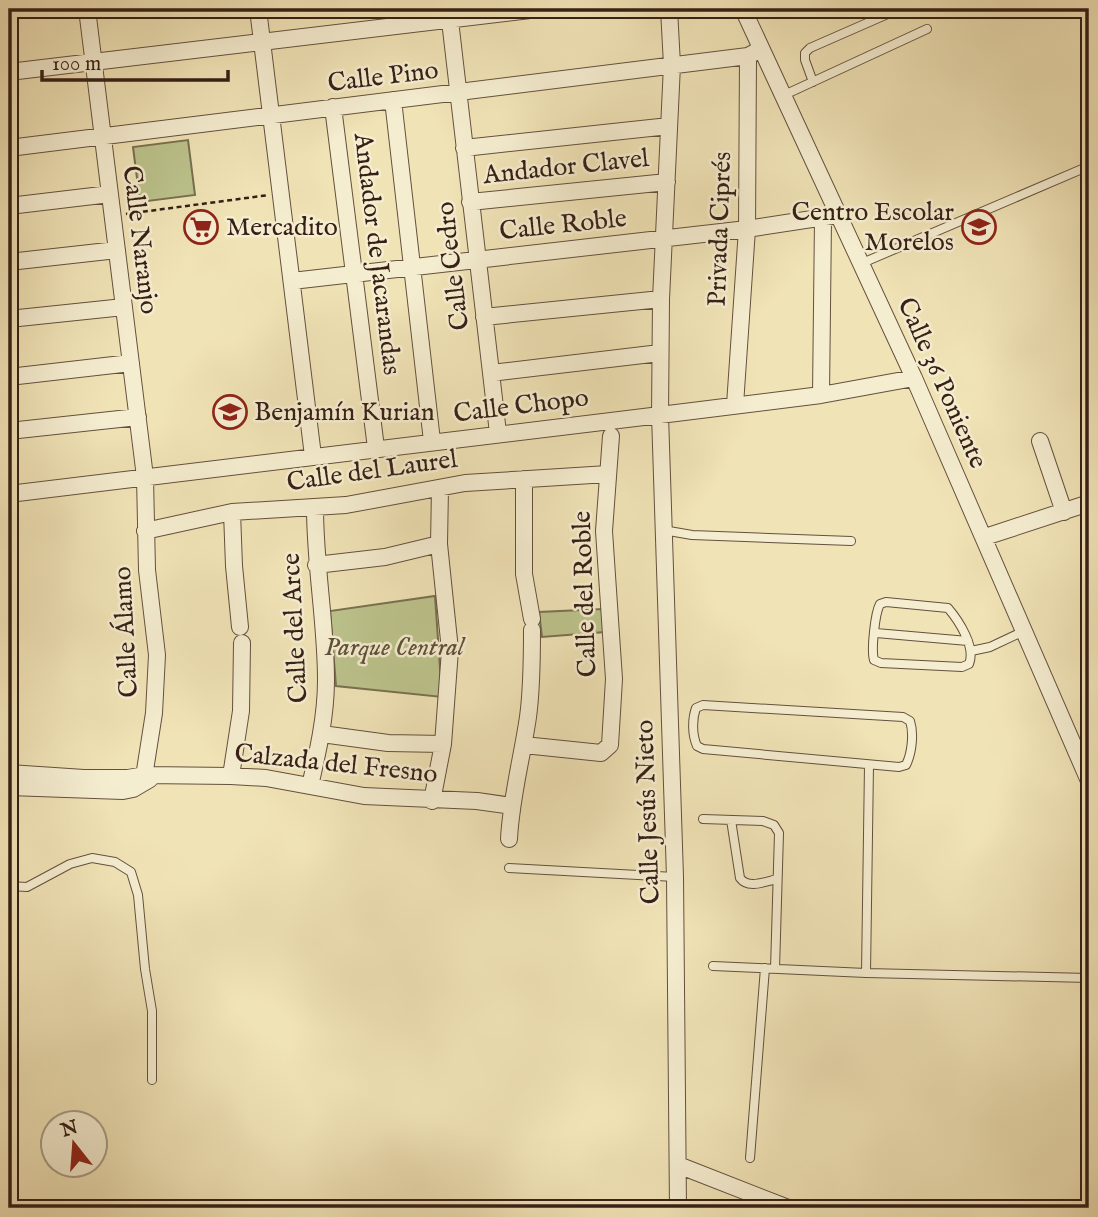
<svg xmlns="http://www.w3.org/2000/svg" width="1098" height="1217" font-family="'IM FELL English',serif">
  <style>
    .green { fill: #bcc38c; stroke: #797151; stroke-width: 2 }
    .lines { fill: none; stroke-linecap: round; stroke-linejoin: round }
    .lane-casing { stroke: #64503e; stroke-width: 10 }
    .street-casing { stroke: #64503e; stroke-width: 18 }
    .path { stroke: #361f16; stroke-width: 2.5; stroke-dasharray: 5 3.5; stroke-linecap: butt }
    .lane { stroke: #f5edd0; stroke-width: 8 }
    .street { stroke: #f5edd0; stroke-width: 16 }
    .labels { text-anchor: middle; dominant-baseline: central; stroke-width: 5; stroke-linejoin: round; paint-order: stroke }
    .street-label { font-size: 26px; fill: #361f16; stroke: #f5edd0 }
    .poi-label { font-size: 26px; fill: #361f16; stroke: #f5edd0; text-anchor: start }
    .park-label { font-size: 26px; font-style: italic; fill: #5e5039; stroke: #f5edd0 }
  </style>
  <rect width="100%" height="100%" fill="#f0e3b6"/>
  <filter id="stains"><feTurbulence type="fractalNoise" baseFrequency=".00286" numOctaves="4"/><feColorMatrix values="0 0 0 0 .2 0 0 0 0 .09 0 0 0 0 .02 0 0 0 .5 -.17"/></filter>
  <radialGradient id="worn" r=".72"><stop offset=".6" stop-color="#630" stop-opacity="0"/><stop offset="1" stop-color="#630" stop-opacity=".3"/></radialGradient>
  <path class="green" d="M188,140L195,195L140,202L133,147Z
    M435,596L442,697L336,686L330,611Z
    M603,609L605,632L542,637L539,612Z"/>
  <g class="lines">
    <g class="lane-casing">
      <path id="lane" d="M813,82L805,60V53L810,48L899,9
        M782,96L927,29
        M860,264L1089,166
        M663,530L692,535L851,541
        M886,602L948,608C959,621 976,647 969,664L962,667L881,663L874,660C871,650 875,613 880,604Z
        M876,633L968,641
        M971,651L990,647L1024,631
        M703,705L903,717L910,721C914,733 912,753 906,765L899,767L703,749L697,746C692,735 692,719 696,708Z
        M703,819L763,821L774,825L779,833L775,969
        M731,820L740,878C748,889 764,882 777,879
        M509,868L675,877
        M9,886L27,887L70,864L92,858L115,862L131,872L138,895L145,969L152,1011V1080
        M713,966L866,973L1089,978
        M866,973L869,765
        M750,1158L765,968"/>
    </g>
    <g class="street-casing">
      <path id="street" d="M87,9L145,477L147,570L157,655L154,713L143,783
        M258,9L313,456
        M669,9L672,65L661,299L660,415L675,877L678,1208
        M743,9L914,378L1089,781
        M449,12L498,433
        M9,72L538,9
        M393,100L432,441
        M333,107L376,448
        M9,148L748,56L761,49
        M464,148L669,126
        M470,202L667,182
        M9,206L110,194
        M9,262L117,250
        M292,281L747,229L838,215
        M484,317L661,299
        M9,319L124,307
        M491,373L660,353
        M9,377L131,363
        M821,395L823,219
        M735,405L747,229L748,56
        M9,431L138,417
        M1040,441L1064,512
        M524,479V574L532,619
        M9,494L660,415L821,395L914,378
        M232,512L234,566L240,627
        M145,531L232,512L346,505L465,483L608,474
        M985,537L1089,503
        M316,565L385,557L439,544
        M322,734L388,743L443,744
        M524,745L601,753L610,745L614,679L604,531L611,436
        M9,773L84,778H128L145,775L231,776L266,778L364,796L477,801L512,806
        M231,776L241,711L242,643
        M310,786C318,751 326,716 326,680C326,623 315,566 315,508
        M9,787L123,791L133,789L150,779
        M432,801L443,744L450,650L439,544L440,488
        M509,839C511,798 522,758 528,717C532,688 532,659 532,630
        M678,1165L788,1208"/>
    </g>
    <path class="path" d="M126,214L269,195"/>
    <use href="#lane" class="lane"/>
    <use href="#street" class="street"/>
  </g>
  <defs>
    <g id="supermarket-ring" transform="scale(1.75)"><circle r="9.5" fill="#f5edd0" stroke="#8f2418" stroke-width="1.5"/><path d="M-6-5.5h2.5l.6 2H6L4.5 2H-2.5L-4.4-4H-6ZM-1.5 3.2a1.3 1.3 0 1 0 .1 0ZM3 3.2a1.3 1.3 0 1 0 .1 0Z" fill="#8f2418"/></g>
    <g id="university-ring" transform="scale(1.75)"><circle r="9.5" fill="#f5edd0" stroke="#8f2418" stroke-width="1.5"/><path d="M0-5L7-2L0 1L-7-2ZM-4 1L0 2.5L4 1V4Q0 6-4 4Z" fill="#8f2418"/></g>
    <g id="school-ring" transform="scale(1.75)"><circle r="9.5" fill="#f5edd0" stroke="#8f2418" stroke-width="1.5"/><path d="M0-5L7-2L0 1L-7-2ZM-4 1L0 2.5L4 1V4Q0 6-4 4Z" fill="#8f2418"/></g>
  </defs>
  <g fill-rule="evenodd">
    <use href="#supermarket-ring" x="201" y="227"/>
    <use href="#university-ring" x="979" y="227"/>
    <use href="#school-ring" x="230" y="412"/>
  </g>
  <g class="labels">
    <g class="street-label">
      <text transform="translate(383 77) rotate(-7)">Calle Pino</text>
      <text transform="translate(566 167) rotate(-6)">Andador Clavel</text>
      <text transform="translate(563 225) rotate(-6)">Calle Roble</text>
      <text transform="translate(720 229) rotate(-88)">Privada Ciprés</text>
      <text transform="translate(140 240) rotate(83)">Calle Naranjo</text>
      <text transform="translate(377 254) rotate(83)">Andador de Jacarandas</text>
      <text transform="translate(453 266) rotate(-97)">Calle Cedro</text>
      <text transform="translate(942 383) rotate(66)">Calle 36 Poniente</text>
      <text transform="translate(521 406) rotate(-7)">Calle Chopo</text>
      <text transform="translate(372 471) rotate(-8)">Calle del Laurel</text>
      <text transform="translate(585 594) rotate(-92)">Calle del Roble</text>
      <text transform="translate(295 628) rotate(-93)">Calle del Arce</text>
      <text transform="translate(126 632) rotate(-93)">Calle Álamo</text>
      <text transform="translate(336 764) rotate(6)">Calzada del Fresno</text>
      <text transform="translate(648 812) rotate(-92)">Calle Jesús Nieto</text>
    </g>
    <g class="poi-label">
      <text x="954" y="212" text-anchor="end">Centro Escolar<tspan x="954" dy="30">Morelos</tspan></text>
      <text x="226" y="227">Mercadito</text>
      <text x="254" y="412">Benjamín Kurian</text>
    </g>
    <g class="park-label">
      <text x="394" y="647">Parque Central</text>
    </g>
  </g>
  <rect width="1098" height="1217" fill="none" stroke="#f0e3b6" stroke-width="35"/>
  <rect x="10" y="10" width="1077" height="1196" fill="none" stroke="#361f16" stroke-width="3.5"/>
  <rect x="18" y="18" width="1063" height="1182" fill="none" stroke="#361f16" stroke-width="2"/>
  <g transform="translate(74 1144) rotate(343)"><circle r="33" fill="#f5edd0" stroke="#a99b86" stroke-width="2"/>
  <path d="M0-5L12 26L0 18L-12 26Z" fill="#8f2418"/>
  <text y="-10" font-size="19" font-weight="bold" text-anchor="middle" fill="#361f16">N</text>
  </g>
  <path d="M42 70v10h186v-10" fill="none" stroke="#361f16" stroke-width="3.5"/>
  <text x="52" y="70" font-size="21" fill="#361f16" stroke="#f5edd0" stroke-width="5" paint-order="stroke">100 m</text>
  <rect width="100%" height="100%" filter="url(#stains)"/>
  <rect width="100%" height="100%" fill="url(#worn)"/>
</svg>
